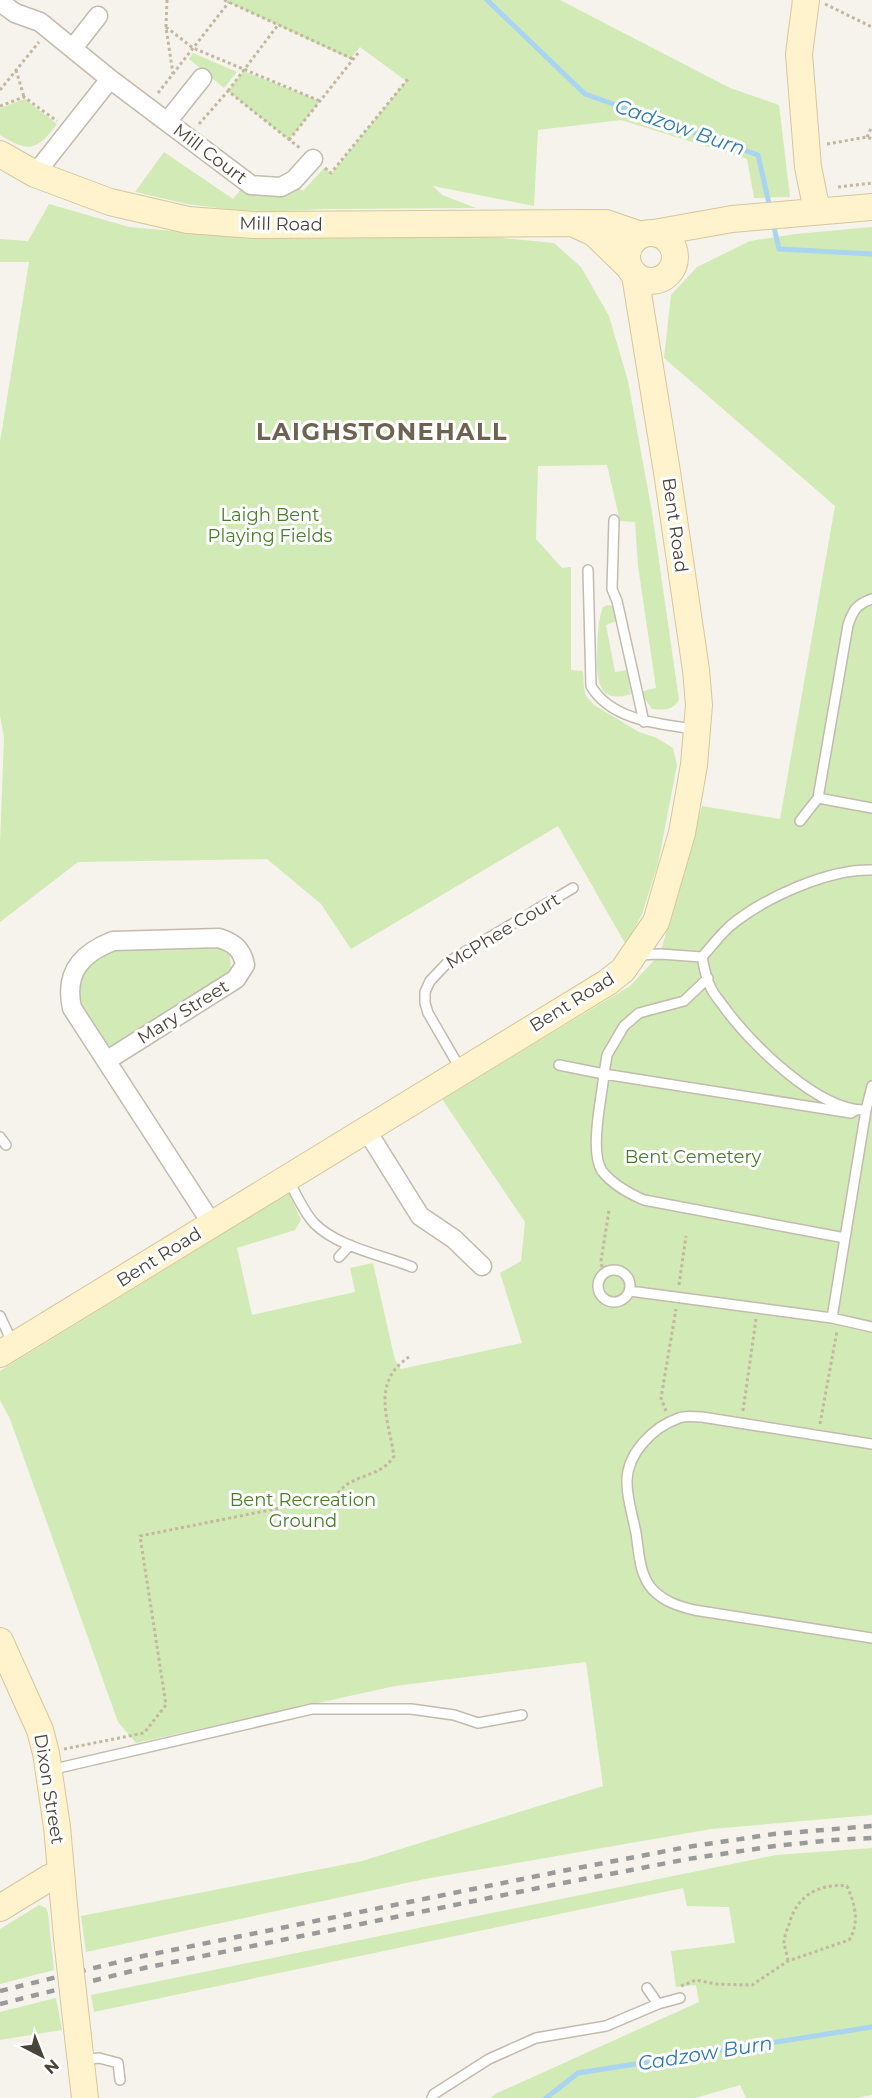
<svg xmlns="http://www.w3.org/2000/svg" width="872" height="2098" font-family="Montserrat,sans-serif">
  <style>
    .green { fill: #d2eab5 }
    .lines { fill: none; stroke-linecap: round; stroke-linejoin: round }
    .stream { stroke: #a9d4f2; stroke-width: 5 }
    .lane-casing { stroke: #c2bbae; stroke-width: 12 }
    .street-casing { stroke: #c2bbae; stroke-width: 21 }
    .secondary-casing { stroke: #d6c79b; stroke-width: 28 }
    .path { stroke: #c4b79f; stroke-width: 3; stroke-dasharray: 3 3; stroke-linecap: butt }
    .lane { stroke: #fff; stroke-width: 9 }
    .street { stroke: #fff; stroke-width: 18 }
    .secondary { stroke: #fff3cd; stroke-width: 26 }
    .rail { stroke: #9a9a9a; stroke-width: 4.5; stroke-dasharray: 8 8; stroke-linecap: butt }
    .secondary-bridge-casing { stroke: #d6c79b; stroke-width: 28; stroke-linecap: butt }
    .secondary-bridge { stroke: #fff3cd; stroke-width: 26 }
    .labels { text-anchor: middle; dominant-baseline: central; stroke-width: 6; stroke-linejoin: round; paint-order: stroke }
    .street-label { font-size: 18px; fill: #4b4439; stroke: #fff }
    .park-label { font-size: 18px; fill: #4a7f2a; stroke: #fff }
    .water-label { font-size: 20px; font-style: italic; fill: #2e7ab2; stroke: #fff }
    .district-label { font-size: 24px; font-weight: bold; letter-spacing: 1.5px; fill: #6e6250; stroke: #fff }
  </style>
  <rect width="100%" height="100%" fill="#f6f3ec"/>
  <path class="green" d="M224,0H560L730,88L779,105L790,197L754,198L747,159L621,120L538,130L534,206L433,186L442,195L476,208L328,209L279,211L234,210L187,204L135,192L164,152L233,199L242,188C265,198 274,198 296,186L303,191L324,168L332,173L406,81L360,47L350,59Z
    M193,53L237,72L224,88L189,59Z
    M243,71L320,101L289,140L228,91Z
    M25,99L57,124C37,151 29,153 0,135V108Z
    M49,204L129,227L196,233L460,234L554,243L581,267L609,316L628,381L652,512L679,700C672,711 664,710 652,709L640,692L656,688L638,566L635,522L620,521L607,465L538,466L536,539L562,568L571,567V670L583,671L584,688L586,696L594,705L639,732L657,738L673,748L677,765L658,864L642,914L626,945L558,826L351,949L321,904L267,859L78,862L0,922V845L4,737L0,716V442L29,262H0V239L28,241Z
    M872,227V1815L711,1829L425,1879L86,1952L81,1916L362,1861L603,1786L586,1662L395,1686L136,1743L118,1722L10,1419L0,1400V1371L289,1193L301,1220L295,1230L237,1248L252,1315L355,1292L350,1268L373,1263L395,1360L401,1369L522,1343L500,1273L521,1261L525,1222L442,1099L630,986L660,954L702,806L780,819L835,506L664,358L671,295L697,267L750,241L795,234Z
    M608,605L612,606L616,621L606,625L615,672L627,670L631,694C597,705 597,679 597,655C598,638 597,623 603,607Z
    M221,946L230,956L231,971L226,977L113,1046L107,1045L81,1009L78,985L86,966L111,949Z
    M872,1848V2095L857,2098H746L740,2085L695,2098H491L495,2094L699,2002L696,1985L676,1987L671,1951L735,1943L729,1907L687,1906L683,1888L94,2012L91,1995L776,1855Z
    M39,1905L46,1908L48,1913L54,1970L0,1984V1929Z
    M56,1998L62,2030L0,2040V2012Z"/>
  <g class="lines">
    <path class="stream" d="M487,0L585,94L758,155L770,208
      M773,223L779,249L872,254
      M546,2098L578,2073L872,2027"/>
    <g class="lane-casing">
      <path id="lane" d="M614,520L612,589L617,601L644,722
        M588,570L591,686C611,720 658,724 694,729
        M872,599C857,604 853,610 848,625L818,798L872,808
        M800,821L818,798
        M637,955L660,954L702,957
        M702,957C704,967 706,979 711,988C714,995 720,1001 724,1007C750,1043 819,1112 866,1110L872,1086
        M702,957C711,947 720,935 730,926C764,898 827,869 872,870
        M559,1065L604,1074L607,1055L624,1026L639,1013L684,1001L708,978
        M461,1070L428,1013L425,1003V992L430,981L448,962L573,888
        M854,1111L851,1113L604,1074C602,1097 589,1151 602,1171C613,1185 628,1193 644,1200L845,1238L866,1110
        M0,1137L6,1145
        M288,1179C296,1194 303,1211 314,1223C337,1247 382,1255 412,1267
        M339,1257L350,1245
        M598 1286a16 16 0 1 1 32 0a16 16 0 1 1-32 0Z
        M630,1291L832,1318L845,1238
        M0,1316L13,1344
        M832,1318L872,1327
        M872,1444L702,1417C695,1417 686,1415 679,1418C653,1427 626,1454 627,1483C627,1499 633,1517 636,1533C639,1552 639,1575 653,1590C665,1602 678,1606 694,1610L872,1638
        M50,1770L312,1709H411L454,1715L478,1723L522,1715
        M647,1988L658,2004
        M83,2060L99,2058L118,2063L120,2080
        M432,2098L434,2094L489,2059L536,2038L606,2026L658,2004L680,1998"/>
    </g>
    <g class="street-casing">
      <path id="street" d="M0,2L15,13L40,22L110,79L251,185L281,187L294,180L313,159
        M73,48L98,16
        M167,122L202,78
        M35,174L110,79
        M106,1061L236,979L245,965C242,949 234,943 219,938L113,941C82,953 64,972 72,1008L212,1224
        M367,1131L420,1216L454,1239L482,1266"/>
    </g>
    <g class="secondary-casing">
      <path id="secondary" d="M806,0L799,54L808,167L817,211
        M0,154L35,174L110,202L188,220L254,225L606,223L641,235
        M574,224L594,233L630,268
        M654,233L732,219L872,207
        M627 257a24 24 0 1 1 48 0a24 24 0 1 1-48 0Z
        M0,1354L608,982L623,970L656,922L682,833L694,765L699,705L696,670L667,472L635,275
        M0,1641L40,1730L46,1753L57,1827L67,1938
        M0,1908L49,1878L60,1874
        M78,2037L85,2098"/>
    </g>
    <path class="path" d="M167,0L166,27L173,74
      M224,0L353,59
      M825,4L872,27
      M166,27L193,48L320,101
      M16,70L24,97
      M0,90L39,42
      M228,91L278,25
      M158,93L229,2
      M0,106L24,97L57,121
      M199,124L228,91L301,149
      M867,137L872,126
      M289,140L359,52
      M827,144L867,137L872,139
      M325,168L331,173L408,79
      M838,187L872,183
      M603,1273L601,1261L609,1210
      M679,1285L686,1236
      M666,1411L661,1398L676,1309
      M743,1411L756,1319
      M820,1424L837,1331
      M64,1749L144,1733L166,1705L140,1536L335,1497C338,1493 341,1489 345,1486C360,1474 383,1475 394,1456C388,1418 371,1382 409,1357
      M681,1986L696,1980L716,1984L752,1985L788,1961L849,1940C860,1923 855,1904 847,1886C818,1883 797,1896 789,1924C787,1930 784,1937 784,1943C785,1949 787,1955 788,1961"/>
    <use href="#lane" class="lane"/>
    <use href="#street" class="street"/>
    <use href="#secondary" class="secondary"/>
    <path class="rail" d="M0,1991L143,1956L557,1872L687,1847L774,1834L872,1826
      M0,2004L144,1968L558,1884L688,1859L775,1846L833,1840L872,1838"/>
    <g class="secondary-bridge-casing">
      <path id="secondary-bridge" d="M67,1938L78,2037"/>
    </g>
    <use href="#secondary-bridge" class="secondary-bridge"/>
  </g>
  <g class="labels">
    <g class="street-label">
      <text transform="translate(210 154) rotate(37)">Mill Court</text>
      <text transform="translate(281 224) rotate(1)">Mill Road</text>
      <text transform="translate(675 525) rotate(82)">Bent Road</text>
      <text transform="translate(503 931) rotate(-31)">McPhee Court</text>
      <text transform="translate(572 1002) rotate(-32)">Bent Road</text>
      <text transform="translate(183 1012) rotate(-32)">Mary Street</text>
      <text transform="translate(159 1257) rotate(-32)">Bent Road</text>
      <text transform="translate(49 1789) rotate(81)">Dixon Street</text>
    </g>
    <g class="park-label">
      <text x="270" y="515">Laigh Bent<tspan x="270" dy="21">Playing Fields</tspan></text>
      <text x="693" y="1157">Bent Cemetery</text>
      <text x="303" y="1500">Bent Recreation<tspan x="303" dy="21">Ground</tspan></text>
    </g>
    <g class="water-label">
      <text transform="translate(680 127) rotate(19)">Cadzow Burn</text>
      <text transform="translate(705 2053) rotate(-9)">Cadzow Burn</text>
    </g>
    <g class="district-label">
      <text x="382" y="431">LAIGHSTONEHALL</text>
    </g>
  </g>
  <g transform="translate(42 2056) rotate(138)" stroke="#ffffff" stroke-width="4.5" paint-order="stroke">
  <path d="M0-4.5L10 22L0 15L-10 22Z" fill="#4b4439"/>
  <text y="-9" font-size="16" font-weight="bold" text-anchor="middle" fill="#4b4439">N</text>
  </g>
</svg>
